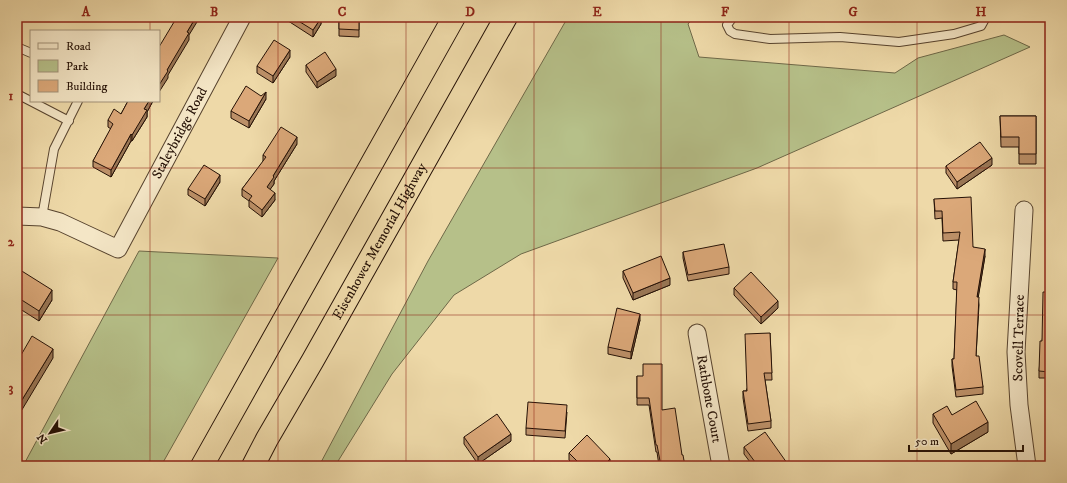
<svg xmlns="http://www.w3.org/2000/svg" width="1067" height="483" font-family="'IM FELL DW Pica',serif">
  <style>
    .green { fill: #b6c089; stroke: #6e6848 }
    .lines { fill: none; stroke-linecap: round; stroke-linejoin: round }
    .lane-casing { stroke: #57432e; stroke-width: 10 }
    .street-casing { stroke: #57432e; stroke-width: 19 }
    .highway-casing { stroke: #251106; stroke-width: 24 }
    .lane { stroke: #f4e6c6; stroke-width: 8 }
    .street { stroke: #f4e6c6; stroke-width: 17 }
    .highway { stroke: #eed9a8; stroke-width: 22 }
    .wall { fill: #bc9068; stroke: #251106 }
    .shaded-wall { fill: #997655; stroke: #251106 }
    .building { fill: #dba879; stroke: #251106 }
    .grid { fill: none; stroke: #8f2418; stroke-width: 1; stroke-opacity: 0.55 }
    .labels { text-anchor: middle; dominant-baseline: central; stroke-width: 3; stroke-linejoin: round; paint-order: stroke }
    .street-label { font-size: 14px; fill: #251106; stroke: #f4e6c6 }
    .neatline { fill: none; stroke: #8f2418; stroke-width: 1.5 }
    .grid-label { font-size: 13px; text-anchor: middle; font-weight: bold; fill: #8f2418 }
  </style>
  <rect width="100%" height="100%" fill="#eed9a8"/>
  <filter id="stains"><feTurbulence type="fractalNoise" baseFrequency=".005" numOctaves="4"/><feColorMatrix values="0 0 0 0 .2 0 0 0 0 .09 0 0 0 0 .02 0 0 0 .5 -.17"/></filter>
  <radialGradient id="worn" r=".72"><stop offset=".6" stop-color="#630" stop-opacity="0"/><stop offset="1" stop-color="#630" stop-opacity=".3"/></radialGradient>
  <path class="green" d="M568,17H694L688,24L699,57L895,73L918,58L1004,35L1030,47L757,168L521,254L454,295L392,374L335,466H319L428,261Z
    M139,251L278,258L161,466H23Z"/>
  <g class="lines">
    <g class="lane-casing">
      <path id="lane" d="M733,17L727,25L730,31L735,34L770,39L840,37L899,42L954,34L981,26L986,17
        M17,48V47L31,53
        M17,94L69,121
        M42,217L54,149L78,101"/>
    </g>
    <g class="street-casing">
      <g id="street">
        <path d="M1024,210L1016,352L1019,405L1027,466"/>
        <path id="s1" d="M17,216L42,217L60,222L118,249L242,17"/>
        <path id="s2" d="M697,333L721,466"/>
      </g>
    </g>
    <g class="highway-casing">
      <g id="highway">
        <path d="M202,466L454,17"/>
        <path id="s3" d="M253,466L267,439L313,360L506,17"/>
      </g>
    </g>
    <use href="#lane" class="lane"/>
    <use href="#street" class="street"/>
    <use href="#highway" class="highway"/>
  </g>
  <path class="wall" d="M282,17H320L321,24L313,37Z
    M339,17H359V37L339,36Z
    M290,57L273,83L257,73V66Z
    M306,65L336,76L317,88L306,72Z
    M266,99L249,128L231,118V111Z
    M128,101H153L147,112V117L132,141H131L111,177L93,167V161L111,129L108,127V120L121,114Z
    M1000,116H1036V164H1019V147H1001Z
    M297,144L274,181V184L270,189L275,200L262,217L249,207V201L242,196V189L263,162V155Z
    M992,165L957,189L946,173V166Z
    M220,182L205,206L188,195V189Z
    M934,199L973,247L985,256L978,297L979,305L976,356L983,387V394L956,397L952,366V359H954L957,290L953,289V282L959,240L943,241L942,218L935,219Z
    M1050,242V265H1049Z
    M683,252L729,267V274L688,281L683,258Z
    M17,268L52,300L39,321L17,307Z
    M623,271L670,285L633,300L623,278Z
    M734,288L778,308L761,324L734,295Z
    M1050,292V378H1039V371L1042,341Z
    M640,320L631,359L608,354V347Z
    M770,333L772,380H765L771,421V428L748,431L743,398V391H746Z
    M637,376L662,410L682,455L685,466H659L657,452H656L649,405H637Z
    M1050,396V422H1047V415Z
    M567,412L565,438L526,435V428Z
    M933,414L952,415L988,432L951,454L933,423Z
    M464,437L511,441L478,464L464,444Z
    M744,447L787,466H753L744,454Z
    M569,453L610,466H575L569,460Z"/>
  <path class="shaded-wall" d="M196,17H200L189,35V40L168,75V78L159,92V85L187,32Z
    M321,18V24L313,37V30Z
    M290,50V57L273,83V76Z
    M336,69V76L317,88V82Z
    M266,92V99L249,128V121Z
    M149,101H153L147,112V117L132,141V135L144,109Z
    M21,114V124L17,132V122Z
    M131,134V141L111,177V170Z
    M297,137V144L274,181V184L267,194V187L273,176Z
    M992,158V165L957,189V182Z
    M220,175V182L205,206V199Z
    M275,193V200L262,217V210Z
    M985,249V256L977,305V297Z
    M670,278V285L633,300V293Z
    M52,290V300L39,321V311Z
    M778,301V308L761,324V317Z
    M640,314V320L631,359V352Z
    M53,349V358L17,418V408Z
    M988,422V432L951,454V444Z
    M511,434V441L478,464V457Z
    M610,459V466H603Z"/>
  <path class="building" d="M177,17H196L187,32L189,33L167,70L168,71L159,85V47Z
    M292,17H320L321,18L313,30Z
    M339,17H359V30L339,29Z
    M274,40L290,50L273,76L257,66Z
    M325,52L336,69L317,82L306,65Z
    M246,86L261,96L266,92L249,121L231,111Z
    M128,101H149L144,109L147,110L132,135L131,134L111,170L93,161L113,124L108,120L114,109L121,114Z
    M17,112L21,114L17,122Z
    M1000,116H1036V154H1019V137H1001Z
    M281,127L297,137L273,176L274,177L267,187L275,193L262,210L249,200L252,196L242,189L266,157L263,155Z
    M980,142L992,158L957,182L946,166Z
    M204,165L220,175L205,199L188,189Z
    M971,197L973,247L985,249L977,297H979L976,356H979L983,387L956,390L952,359H954L957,282H953L960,232L943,233L942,211H935L934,199Z
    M1050,242V258H1049Z
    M724,244L729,267L688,275L683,252Z
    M661,256L670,278L633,293L623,271Z
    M17,268L52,290L39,311L17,297Z
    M751,272L778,301L761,317L734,288Z
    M1043,292H1050V372L1039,371L1040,341H1042Z
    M617,308L640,314L631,352L608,347Z
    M770,333L772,373H764L771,421L748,424L743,391H747L745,334Z
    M32,336L53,349L17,408V362Z
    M643,364H662V410L675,408L682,455H683L685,466H661L657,445H656L649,398H637V376H643Z
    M1050,396V415H1047Z
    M976,401L988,422L951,444L933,414L947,406L952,415Z
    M528,402L567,405L565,431L526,428Z
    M497,414L511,434L478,457L464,437Z
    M765,432L787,463L783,466H758L744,447Z
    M587,435L610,459L603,466H582L569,453Z"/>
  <path class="grid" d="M150,17V31M278,17V466M406,17V466M534,17V466M661,17V466M789,17V466M917,17V466M150,101V466M17,168H1050M17,315H1050"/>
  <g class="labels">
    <g class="street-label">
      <text stroke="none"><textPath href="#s1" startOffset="239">Staleybridge Road</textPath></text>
      <text stroke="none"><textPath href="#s3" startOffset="258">Eisenhower Memorial Highway</textPath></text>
      <text transform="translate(1019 338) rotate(-89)">Scovell Terrace</text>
      <text stroke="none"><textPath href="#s2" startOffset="67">Rathbone Court</textPath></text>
    </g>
  </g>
  <rect width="1067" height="483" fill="none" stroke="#eed9a8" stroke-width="44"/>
  <rect x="30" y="30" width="130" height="72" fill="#f4e6c6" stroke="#a19179"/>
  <rect x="38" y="43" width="20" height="6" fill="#f4e6c6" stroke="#a19179"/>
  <text x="66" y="50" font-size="12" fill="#251106">Road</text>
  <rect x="38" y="60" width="20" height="12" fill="#b6c089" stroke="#a19179"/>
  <text x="66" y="70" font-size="12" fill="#251106">Park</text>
  <rect x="38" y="80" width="20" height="12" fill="#dba879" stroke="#a19179"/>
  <text x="66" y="90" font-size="12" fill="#251106">Building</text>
  <g transform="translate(50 433) rotate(235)" stroke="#f4e6c6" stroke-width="3" paint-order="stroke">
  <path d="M0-3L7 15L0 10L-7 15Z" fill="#251106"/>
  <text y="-6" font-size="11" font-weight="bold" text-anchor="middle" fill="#251106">N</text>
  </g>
  <path d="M909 445v6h114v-6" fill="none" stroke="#251106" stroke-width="2"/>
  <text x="915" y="445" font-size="12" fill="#251106" stroke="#f4e6c6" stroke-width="3" paint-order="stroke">50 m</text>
  <rect x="22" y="22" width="1023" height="439" class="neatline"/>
  <g class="grid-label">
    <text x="86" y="16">A</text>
    <text x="214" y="16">B</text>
    <text x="342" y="16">C</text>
    <text x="470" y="16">D</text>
    <text x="597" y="16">E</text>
    <text x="725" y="16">F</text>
    <text x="853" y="16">G</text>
    <text x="981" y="16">H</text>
    <text x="11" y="100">1</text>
    <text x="11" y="246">2</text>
    <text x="11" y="392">3</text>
  </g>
  <rect width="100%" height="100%" filter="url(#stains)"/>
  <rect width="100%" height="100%" fill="url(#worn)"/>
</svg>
